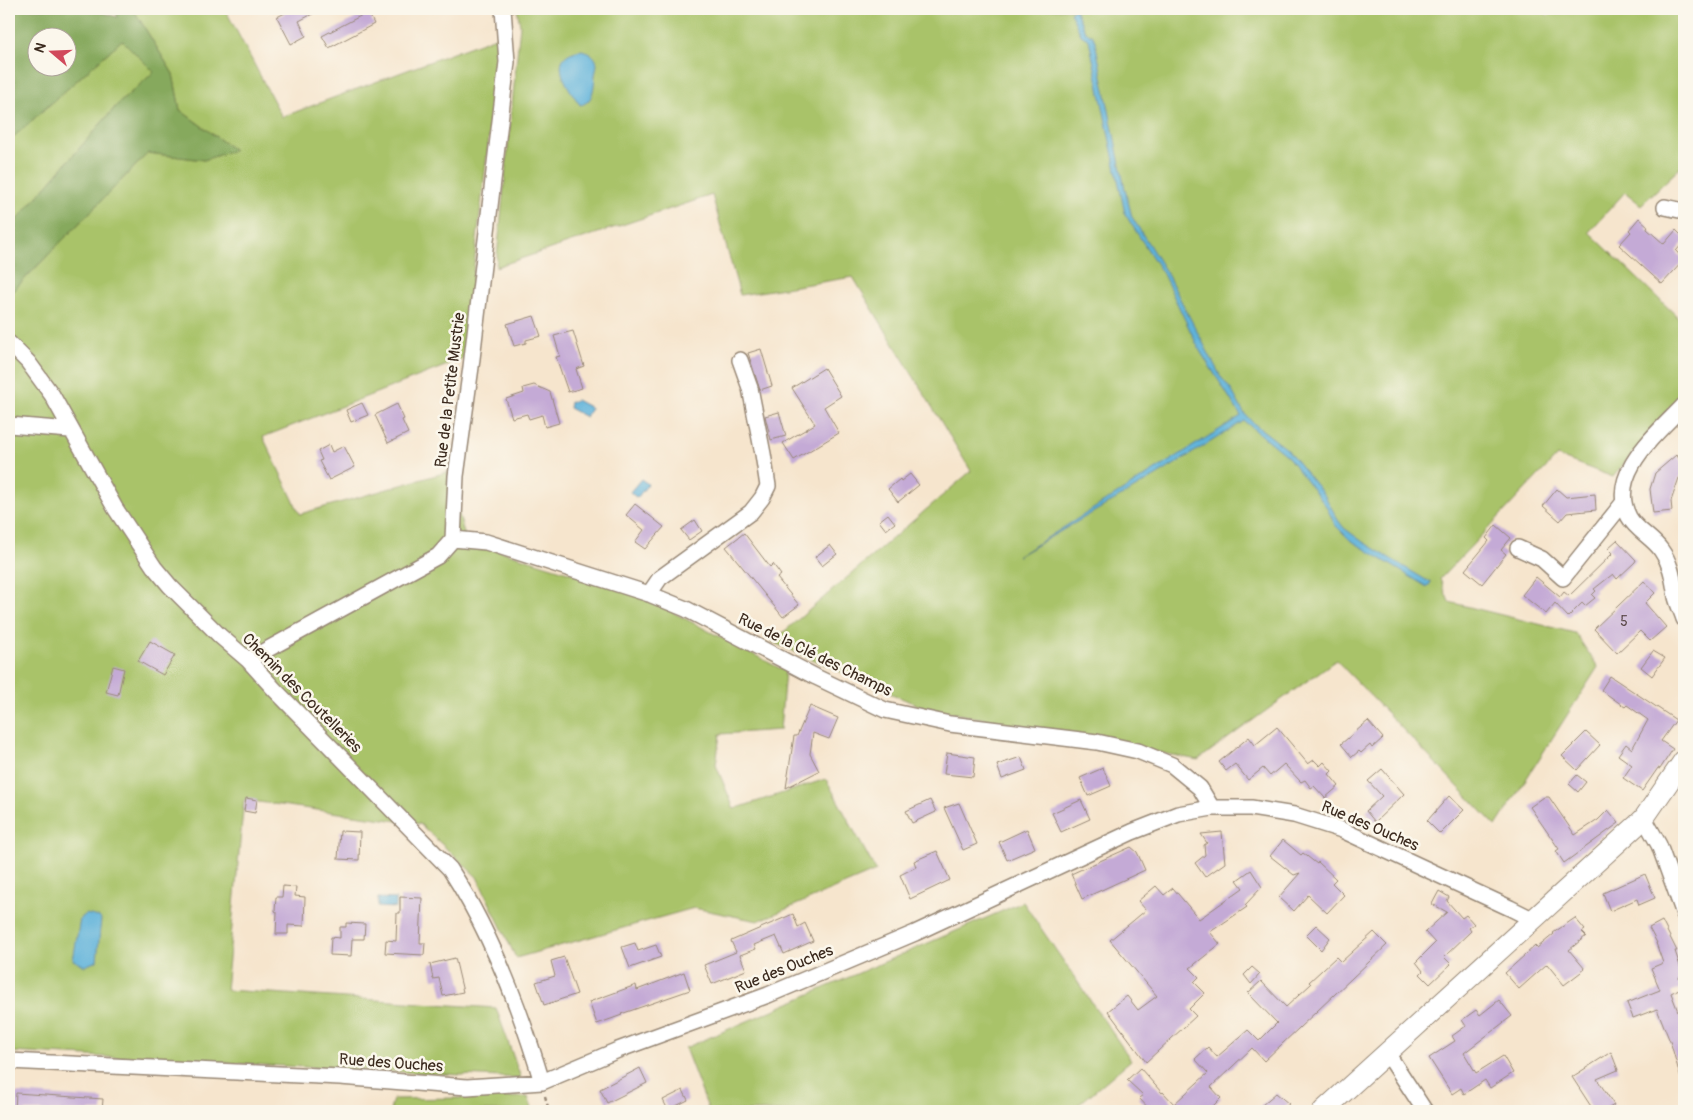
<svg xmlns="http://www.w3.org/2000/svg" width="1693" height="1120" font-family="Pangolin,sans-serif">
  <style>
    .green { fill: #a9c369; stroke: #727644 }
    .forest { fill: #86a95d; stroke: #606a3e; fill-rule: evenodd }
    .water { fill: #5eb2da; stroke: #4c6e7c }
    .building { fill: #c4aad6 }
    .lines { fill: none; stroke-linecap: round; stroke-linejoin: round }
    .minor-casing { stroke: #988876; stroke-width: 18 }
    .major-casing { stroke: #988876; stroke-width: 22 }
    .path { stroke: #988876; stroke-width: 2.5; stroke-dasharray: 4 4; stroke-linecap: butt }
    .minor { stroke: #fff; stroke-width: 15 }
    .major { stroke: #fff; stroke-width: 20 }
    .labels { text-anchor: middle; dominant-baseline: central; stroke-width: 5; stroke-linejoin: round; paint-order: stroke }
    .number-label { font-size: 14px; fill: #5d4a4c }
    .street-label { font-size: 16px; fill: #3b2a1e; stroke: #fbf7ec }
  </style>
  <rect width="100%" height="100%" fill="#fbf7ec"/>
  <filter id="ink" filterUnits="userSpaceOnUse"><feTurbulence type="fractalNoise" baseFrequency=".02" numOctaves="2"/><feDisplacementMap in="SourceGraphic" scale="10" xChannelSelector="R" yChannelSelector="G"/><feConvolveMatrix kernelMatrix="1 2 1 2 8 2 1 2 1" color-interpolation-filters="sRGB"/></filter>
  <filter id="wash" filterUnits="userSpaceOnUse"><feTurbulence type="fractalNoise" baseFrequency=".0096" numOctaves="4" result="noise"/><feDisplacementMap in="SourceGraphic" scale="20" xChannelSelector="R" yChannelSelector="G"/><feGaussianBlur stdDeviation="1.12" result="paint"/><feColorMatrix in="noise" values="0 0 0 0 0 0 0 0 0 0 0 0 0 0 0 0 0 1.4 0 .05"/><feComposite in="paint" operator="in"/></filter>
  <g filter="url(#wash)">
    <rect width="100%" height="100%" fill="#f6e5cd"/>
    <path class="green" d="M133,9H225L282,117L501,35L463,359L263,437L300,514L447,472L466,540L638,594L785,671L780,730L720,734L716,765L734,809L826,779L876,871L758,921L694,908L516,958L477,877L420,824L244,800L226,990L496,1008L521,1078L9,1052V295L148,153L204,160L233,149L180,110L173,74Z
      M517,9H1541L1548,16L1554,9H1684V164L1641,205L1625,192L1589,232L1684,323V390L1613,477L1557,456L1440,579L1449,602L1575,633L1598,667L1496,826L1336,660L1198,760L922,707L772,642L971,471L853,277L740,295L712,195L496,267L520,25Z
      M122,40L155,72L118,104L9,229V141Z
      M1023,902L1131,1060L1071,1111H709L685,1048Z
      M528,1097L533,1111H390L393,1099Z"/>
    <path class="forest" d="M9,9H90L118,17L114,9H133L173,74L180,110L234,150L204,160L148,153L9,295V229L118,104L154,72L122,40L9,141ZM38,38H68V68H38Z"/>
    <path class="water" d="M1075,9L1085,31L1093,36L1095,41L1125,189L1132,217L1166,272L1221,377L1232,391L1244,413L1252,422L1287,449L1325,496L1338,520L1344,528L1363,542L1431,583L1427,587L1350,540L1335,525L1326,506L1288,457L1244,421L1156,476L1018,556L1241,416L1200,351L1163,274L1125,214L1089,40L1081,35L1070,12Z
      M582,50C589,52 595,55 597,63C597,66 596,71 595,75C594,86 594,103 580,105C567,86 544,55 582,50Z
      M576,400L591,408L586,417L569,408L570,402Z
      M641,479L648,484L637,498L630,492Z
      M378,898L396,899V908L378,907Z
      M86,914L99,917L101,919L97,961L85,966L73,960L80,919Z"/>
    <g id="blocks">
      <path class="building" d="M293,9H322L299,21L306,36L291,44L277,17Z
        M368,12L374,24L329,48L322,36Z
        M1639,218L1648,226L1647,229L1664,244L1676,230L1684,238V242L1676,251L1684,260L1662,284L1619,245L1631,232L1629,230Z
        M534,316L541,336L526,340V343L514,346L507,324Z
        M573,331L584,366L576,369L582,388L568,392L556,357L560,356L554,336Z
        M761,349L772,386L760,390L748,353Z
        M824,368L841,396L824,407L839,433L794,460L783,443L815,424L792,388Z
        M534,385L550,392L559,423L545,427L542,415L529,419L527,414L512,418L506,399L524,393L523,388Z
        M362,403L368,415L351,422L346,410Z
        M397,404L404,419L402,420L408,433L388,443L375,415Z
        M779,412L786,436L771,440L765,416Z
        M329,445L332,452L344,446L355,467L329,480L319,461L322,460L318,451Z
        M1676,455L1684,464V473L1679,478L1671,501L1672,511L1653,513L1650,489L1655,473Z
        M910,474L919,485L898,502L888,489L900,479L901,481Z
        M1557,489L1566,497L1595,494L1596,510L1567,513L1560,521L1543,506Z
        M635,504L664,527L645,549L635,542L644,530L626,515Z
        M888,514L895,523L886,530L879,521Z
        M695,520L702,531L689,540L681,530Z
        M1496,525L1511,538L1501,550L1506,554L1482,584L1465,570L1489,541L1486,538Z
        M744,533L770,567L773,564L781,575L777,578L799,605L783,617L726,547Z
        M1617,540L1636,560L1635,562L1617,579L1613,574L1594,589L1596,591L1592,595L1595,598L1585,606L1582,603L1568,617L1555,603L1546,614L1522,595L1536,577L1560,597L1564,592L1569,596L1613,553L1608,548Z
        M830,545L837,554L822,566L815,557Z
        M1644,581L1655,593L1645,603L1666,627L1650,641L1640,631L1617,653L1594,629Z
        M150,641L175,655L163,675L138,661Z
        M1653,651L1665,658L1652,676L1641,667Z
        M113,666L124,669L118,695L106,692Z
        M1610,676L1676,720L1661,741L1673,749L1660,769L1658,768L1642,791L1623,778L1632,765L1618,755L1626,744L1632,749L1648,720L1627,705L1625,707L1601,690Z
        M810,706L838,718L829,739L813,733L810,754L819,771L786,788L794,736H797Z
        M1368,721L1383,738L1372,748L1370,745L1361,753L1359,751L1352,757L1341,744Z
        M1277,727L1308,764L1314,760L1320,766L1324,762L1332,771L1329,774L1339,786L1325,798L1314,786L1311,788L1305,780L1301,782L1284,764L1270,776L1263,768L1248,780L1235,764L1226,771L1219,762L1249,737L1255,745Z
        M1586,732L1600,745L1577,770L1562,756Z
        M947,753L975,757L973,777L944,774Z
        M1021,757L1026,770L1002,779L997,765Z
        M1103,768L1111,786L1088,796L1080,778Z
        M1382,769L1404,794L1375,822L1366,811L1382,796L1368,781Z
        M1577,775L1586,782L1578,792L1569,784Z
        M1449,796L1464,810L1440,834L1427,821Z
        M1544,797H1549L1575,835L1598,820L1608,810L1619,823L1564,863L1556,851L1559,849L1530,807Z
        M246,798L257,800L255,813L244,811Z
        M930,800L936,812L912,823L906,811Z
        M1081,800L1090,819L1061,832L1052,813Z
        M959,803L977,844L963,850L944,808Z
        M1027,829L1035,848L1007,860L999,842Z
        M340,831L360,832L359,860L338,859Z
        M1222,832L1225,863L1205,877L1195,863L1205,855L1204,845L1207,843L1201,834Z
        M1283,840L1301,855L1303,853L1317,864L1318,862L1336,879L1332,883L1344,895L1327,913L1308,895L1294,911L1279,897L1300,873L1294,875L1270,856Z
        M1131,847L1137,852L1145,870L1082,899L1071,874Z
        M937,851L950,880L910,899L900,875L916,867L914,861Z
        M1251,870L1262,887L1245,905L1247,907L1210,932L1220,944L1190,968L1199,977L1194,982L1205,993L1189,1009L1196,1016L1146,1062L1108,1011L1127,996L1138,1010L1157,996L1110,940L1146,910L1138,901L1156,886L1164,895L1173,888L1199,919L1243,888L1237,880Z
        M1645,874L1655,898L1639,905L1637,899L1610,911L1603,893Z
        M283,886L296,887L295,896L305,897L304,926L288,925V934H276L277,912L275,911L276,897H282Z
        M1439,891L1449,897L1447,901L1462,918L1466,915L1474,924L1469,928L1471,931L1444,957L1451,964L1430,984L1420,974L1423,971L1416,962L1435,943L1425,932L1447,912L1432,904Z
        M400,897L422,898L420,943H425L424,955L385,953L386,940L396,941L397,913H400Z
        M793,914L798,927L805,923L813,941L784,954L776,936L754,945L756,949L740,955L746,970L712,984L704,965L736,952L731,941Z
        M1575,918L1585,930L1582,932L1586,936L1569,950L1585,969L1564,985L1547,964L1519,989L1505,973L1535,946L1537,948L1554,934L1553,933Z
        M1662,921L1677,951H1675L1683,975L1679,977L1683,987L1671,993L1684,1027V1079H1681L1671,1044L1657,1009L1633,1018L1627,1003L1660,990L1651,968L1663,963L1656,943H1657L1649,928Z
        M346,923L365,924L364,939H352L351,956L330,955L331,937L340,938V927H346Z
        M1316,925L1330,938L1321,950L1306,935Z
        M1374,932L1387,945L1264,1061L1252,1048L1211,1087L1221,1098L1208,1111H1151L1139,1098L1143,1095L1127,1080L1140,1068L1162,1093L1163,1092L1174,1104L1208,1073L1195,1059L1208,1047L1217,1057L1248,1030L1259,1041L1277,1023L1248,993L1261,981L1286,1007L1311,984L1309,982L1336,957L1341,962Z
        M635,943L638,951L656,945L661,957L630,968L622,947Z
        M564,957L577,994L544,1005L536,982L555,976L551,961Z
        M455,958L463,992L443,996L439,978L433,979L430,964Z
        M1252,967L1260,974L1251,984L1244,975Z
        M684,972L690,990L621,1014L622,1015L597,1024L589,1002L636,985L637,990Z
        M1499,1000L1512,1016L1464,1053L1476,1073L1503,1056L1513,1073L1490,1088L1485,1080L1464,1094L1461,1088L1452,1094L1429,1058L1455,1041L1452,1036L1466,1026L1462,1020L1476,1010L1480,1015Z
        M1611,1052L1618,1070L1597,1079L1614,1105L1604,1111H1594L1572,1077Z
        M640,1068L647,1083L607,1103L600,1089Z
        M683,1090L688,1100L668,1110L663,1100Z
        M16,1093L103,1099L102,1111H15Z
        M1276,1093L1289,1104L1281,1111H1255Z"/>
    </g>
  </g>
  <g filter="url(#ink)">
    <use href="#blocks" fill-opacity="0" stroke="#988876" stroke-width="1"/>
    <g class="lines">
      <g class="minor-casing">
        <path id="minor" d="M1665,207L1684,211
          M9,343L28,362L52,395L115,508L154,567L170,586L220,636L248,660L275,690L450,869C492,934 520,1008 542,1082
          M1684,405C1658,433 1606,474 1629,517C1636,530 1653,538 1661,550C1672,565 1673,580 1676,597C1678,605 1682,612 1684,619
          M9,425L70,430
          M453,539L486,542L649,594L686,609L816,677L885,710L950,724L1097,742L1138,751L1172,765L1200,788L1212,808
          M1518,548L1542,559L1563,578L1623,503
          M649,594L660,578L751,512L762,498L768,486L763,454L750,388L740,360
          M248,660L438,556L453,539L456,476L471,367L507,62L503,9
          M1644,818L1659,845L1684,914
          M1387,1053L1425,1111
          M9,1061L340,1077L467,1087L542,1082L618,1050L768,995L915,933L1132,832L1178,814L1212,808H1251L1294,815L1342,830L1510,908L1526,916L1532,920"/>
      </g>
      <g class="major-casing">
        <path id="major" d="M1323,1111L1636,826L1644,818L1684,760"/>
      </g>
      <path class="path" d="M545,1096L549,1111"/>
      <use href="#minor" class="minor"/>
      <use href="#major" class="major"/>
    </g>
  </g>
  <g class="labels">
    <g class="number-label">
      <text x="1624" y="621">5</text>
    </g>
    <g class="street-label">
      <text transform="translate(450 390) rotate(-83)">Rue de la Petite Mustrie</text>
      <text transform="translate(815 655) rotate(26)">Rue de la Clé des Champs</text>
      <text transform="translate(302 693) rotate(45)">Chemin des Coutelleries</text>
      <text transform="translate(1370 826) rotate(23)">Rue des Ouches</text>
      <text transform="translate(784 969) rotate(-22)">Rue des Ouches</text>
      <text transform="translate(391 1063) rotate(4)">Rue des Ouches</text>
    </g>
  </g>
  <rect width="1693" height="1120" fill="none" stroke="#fbf7ec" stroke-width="30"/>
  <g transform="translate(52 52) rotate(289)"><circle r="24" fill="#fbf7ec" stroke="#aea59a"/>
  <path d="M0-4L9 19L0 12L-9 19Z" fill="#d1495b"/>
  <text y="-8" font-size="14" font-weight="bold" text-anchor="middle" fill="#3b2a1e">N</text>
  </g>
</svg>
